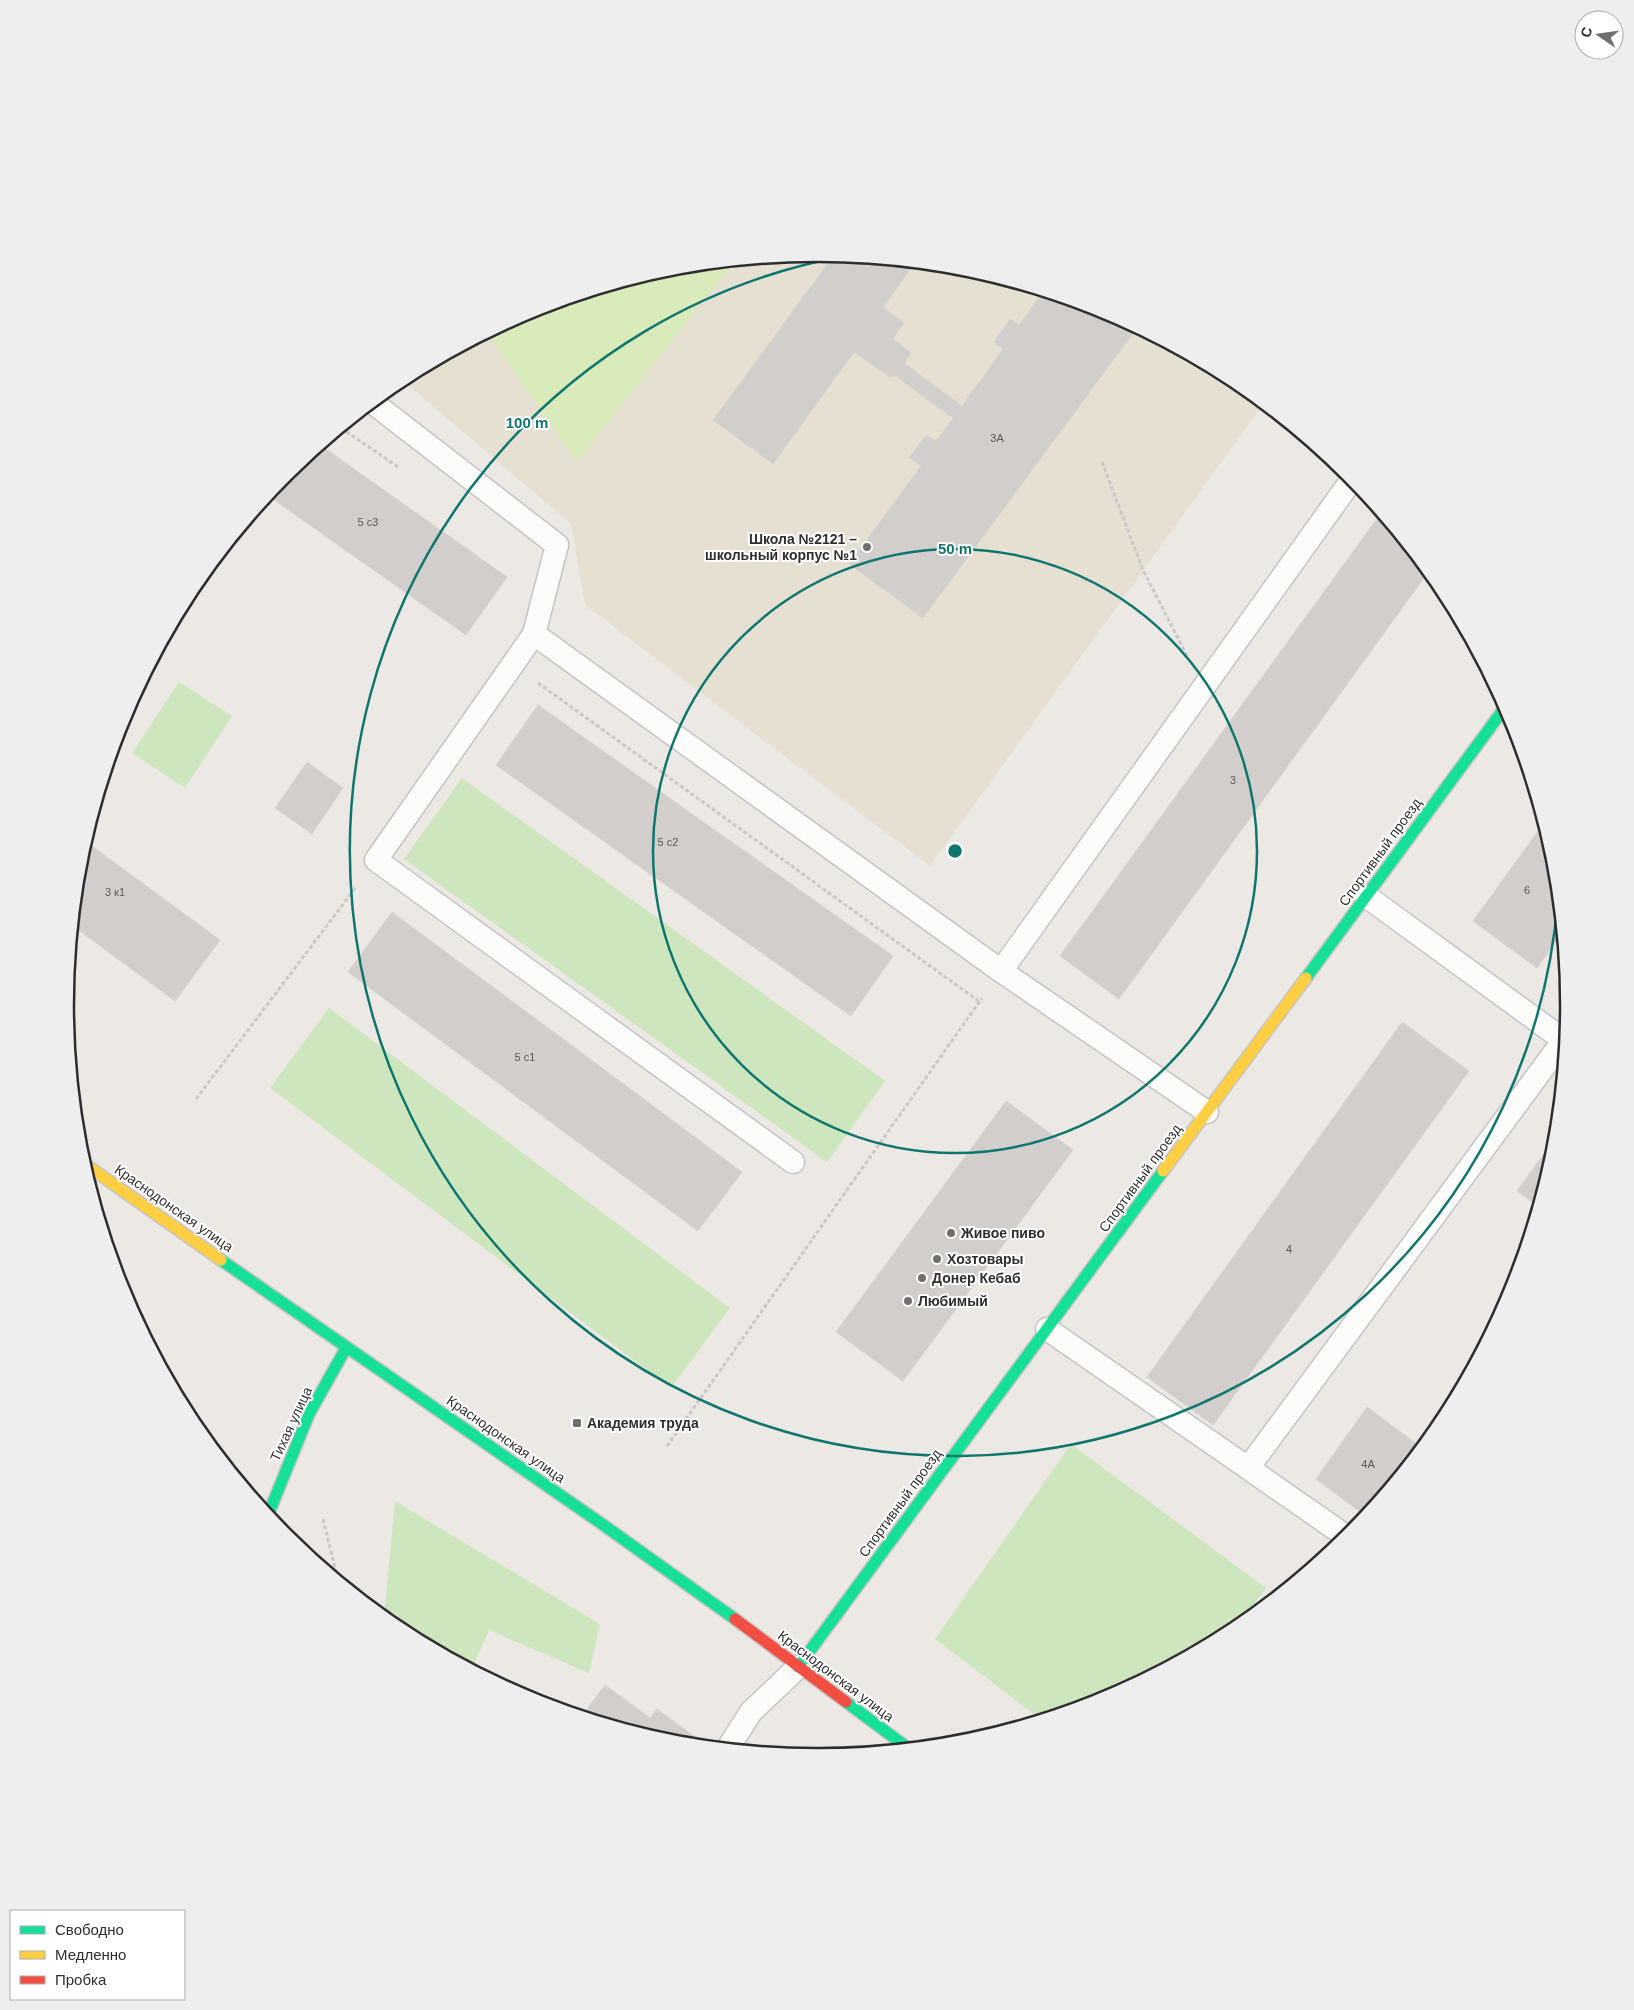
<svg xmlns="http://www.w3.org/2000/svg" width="1634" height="2010" font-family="Arial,sans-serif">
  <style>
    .education { fill: #e6e0d3 }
    .green { fill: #cee6be }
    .pitch { fill: #d9eabb }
    .building { fill: #d1cecb; stroke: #d7d4d0 }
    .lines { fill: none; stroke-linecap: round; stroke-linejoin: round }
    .lane-casing { stroke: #c5c4c5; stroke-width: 25 }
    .fast-casing { stroke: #c5c4c5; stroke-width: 14 }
    .slow-casing { stroke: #c5c4c5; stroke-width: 14 }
    .jam-casing { stroke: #c5c4c5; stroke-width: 14 }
    .path { stroke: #c9c9c8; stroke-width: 3; stroke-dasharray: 4 2.5; stroke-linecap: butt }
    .lane { stroke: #fcfcfb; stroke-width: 22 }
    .fast { stroke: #16e098; stroke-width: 11 }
    .slow { stroke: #ffcf43; stroke-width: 11 }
    .jam { stroke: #f24e42; stroke-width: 11 }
    .ring { fill: none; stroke: #0f766e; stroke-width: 2.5 }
    .poi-dot { fill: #706f6e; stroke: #fff; stroke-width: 2 }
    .labels { text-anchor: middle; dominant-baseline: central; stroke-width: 4; stroke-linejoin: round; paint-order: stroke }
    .number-label { font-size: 11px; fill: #585857 }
    .poi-label { font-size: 14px; font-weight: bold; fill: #2e2e2e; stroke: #fff; text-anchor: start }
    .street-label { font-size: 14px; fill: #2e2e2e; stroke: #fff }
    .rim { fill: none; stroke: #2e2e2e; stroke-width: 2.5 }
    .centre { fill: #0f766e; stroke: #fff; stroke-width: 2.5 }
    .ring-label { font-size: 15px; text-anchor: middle; font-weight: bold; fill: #0f766e; stroke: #fff; stroke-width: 4; stroke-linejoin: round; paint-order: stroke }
  </style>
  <rect width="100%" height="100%" fill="#ece8e4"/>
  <path class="education" d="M817,253L964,268L1105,310L1235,380L1264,403L930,866L585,605L571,524L401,379L529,310L671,267Z"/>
  <path class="green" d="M179,682L232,716L185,788L132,753Z
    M462,778L885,1081L827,1162L404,859Z
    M329,1008L730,1308L671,1388L270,1088Z
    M1071,1444L1266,1588L1235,1630L1105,1700L1041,1719L935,1639Z
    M395,1501L600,1624L589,1673L489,1630L472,1669L399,1630L384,1617Z"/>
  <path class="pitch" d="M728,262L731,265L577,462L487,333L529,310L671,267Z"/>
  <path class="building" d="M834,255L915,263L883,307L904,323L893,339L911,353L904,363L962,406L1003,349L994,342L1010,319L1019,325L1043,292L1105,310L1137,328L923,618L849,564L921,466L909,458L926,435L936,441L953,418L894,375L891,378L854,352L773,464L713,420Z
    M320,445L507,577L466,635L267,495L285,473Z
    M1381,513L1429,571L1119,999L1060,956Z
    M538,705L893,956L851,1016L496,765Z
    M307,762L343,788L312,834L275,808Z
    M1544,823L1555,859L1562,933L1537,968L1473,921Z
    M85,841L220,940L175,1001L73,926L80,858Z
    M392,912L742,1172L698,1231L348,972Z
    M1402,1022L1469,1071L1213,1425L1147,1377Z
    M1006,1101L1073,1150L903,1381L836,1332Z
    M1556,1137L1554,1152L1538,1206L1517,1191Z
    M1367,1407L1422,1448L1366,1516L1316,1479Z
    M605,1685L650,1718L657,1709L702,1742L700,1745L670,1742L582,1716Z"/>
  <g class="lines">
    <g class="lane-casing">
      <path id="lane" d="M372,402L557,545L534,634L1001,971
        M534,634L376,860L793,1162
        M1366,896L1565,1041
        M1207,1112L1001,971L1353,478
        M1047,1329L1248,1468
        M1346,1539L1347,1537L1248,1468L1566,1037
        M728,1748L751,1712L798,1667"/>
    </g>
    <g class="fast-casing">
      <path id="fast" d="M1306,978L1506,706
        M221,1260L602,1524L735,1619
        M268,1515L309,1414L346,1348
        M798,1667L1163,1171
        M846,1702L908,1748"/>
    </g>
    <g class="slow-casing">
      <path id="slow" d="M82,1162L221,1260
        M1163,1171L1306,978"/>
    </g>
    <g class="jam-casing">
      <path id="jam" d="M735,1619L846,1702"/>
    </g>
    <path class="path" d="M341,428L398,467
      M1102,462L1143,570L1187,656
      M538,683L980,1002
      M196,1099L356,887
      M667,1446L982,998
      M323,1519L338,1580"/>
    <use href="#lane" class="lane"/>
    <use href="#fast" class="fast"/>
    <use href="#slow" class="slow"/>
    <use href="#jam" class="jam"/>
  </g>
  <g class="ring">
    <circle cx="955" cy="851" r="302"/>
    <path d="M1558 898A605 605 0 1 1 845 256"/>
  </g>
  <g class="poi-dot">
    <circle cx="867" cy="547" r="5"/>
    <circle cx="951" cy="1233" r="5"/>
    <circle cx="937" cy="1259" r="5"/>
    <circle cx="922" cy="1278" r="5"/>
    <circle cx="908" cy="1301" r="5"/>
    <rect x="572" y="1418" width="10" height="10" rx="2.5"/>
  </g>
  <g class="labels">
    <g class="number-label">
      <text x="997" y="438">3А</text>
      <text x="368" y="522">5 с3</text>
      <text x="1233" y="780">3</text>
      <text x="668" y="842">5 с2</text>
      <text x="1527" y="890">6</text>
      <text x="115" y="892">3 к1</text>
      <text x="525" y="1057">5 с1</text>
      <text x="1289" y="1249">4</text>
      <text x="1368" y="1464">4А</text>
    </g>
    <g class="poi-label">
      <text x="857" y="539" text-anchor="end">Школа №2121 –<tspan x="857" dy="16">школьный корпус №1</tspan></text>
      <text x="961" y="1233">Живое пиво</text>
      <text x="947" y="1259">Хозтовары</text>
      <text x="932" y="1278">Донер Кебаб</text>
      <text x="918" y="1301">Любимый</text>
      <text x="587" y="1423">Академия труда</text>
    </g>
    <g class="street-label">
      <text transform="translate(1380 852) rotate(-54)">Спортивный проезд</text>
      <text transform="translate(1140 1178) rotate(-54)">Спортивный проезд</text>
      <text transform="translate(174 1208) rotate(35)">Краснодонская улица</text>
      <text transform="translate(291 1424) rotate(-65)">Тихая улица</text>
      <text transform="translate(506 1439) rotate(35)">Краснодонская улица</text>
      <text transform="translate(900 1503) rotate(-54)">Спортивный проезд</text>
      <text transform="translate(836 1676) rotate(37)">Краснодонская улица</text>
    </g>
  </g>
  <path d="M0 0H1634V2010H0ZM74 1005a743 743 0 1 1 1486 0a743 743 0 1 1-1486 0Z" fill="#eee" fill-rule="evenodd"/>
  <path class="rim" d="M74 1005a743 743 0 1 1 1486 0a743 743 0 1 1-1486 0Z"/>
  <circle cx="955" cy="851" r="8" class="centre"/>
  <g class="ring-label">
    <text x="527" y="428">100 m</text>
    <text x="955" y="554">50 m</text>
  </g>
  <rect x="10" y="1910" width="175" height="90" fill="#ffffff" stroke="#ababab"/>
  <rect x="20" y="1926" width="25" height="8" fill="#16e098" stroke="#ababab"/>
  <text x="55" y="1935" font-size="15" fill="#2e2e2e">Свободно</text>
  <rect x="20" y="1951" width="25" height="8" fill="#ffcf43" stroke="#ababab"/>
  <text x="55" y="1960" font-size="15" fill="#2e2e2e">Медленно</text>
  <rect x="20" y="1976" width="25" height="8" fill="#f24e42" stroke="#ababab"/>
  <text x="55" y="1985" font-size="15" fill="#2e2e2e">Пробка</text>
  <g transform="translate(1599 35) rotate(283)"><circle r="24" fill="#ffffff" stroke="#ababab"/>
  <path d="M0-4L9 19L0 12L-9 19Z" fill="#706f6e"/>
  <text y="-8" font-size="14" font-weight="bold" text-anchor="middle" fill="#2e2e2e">С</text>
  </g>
</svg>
